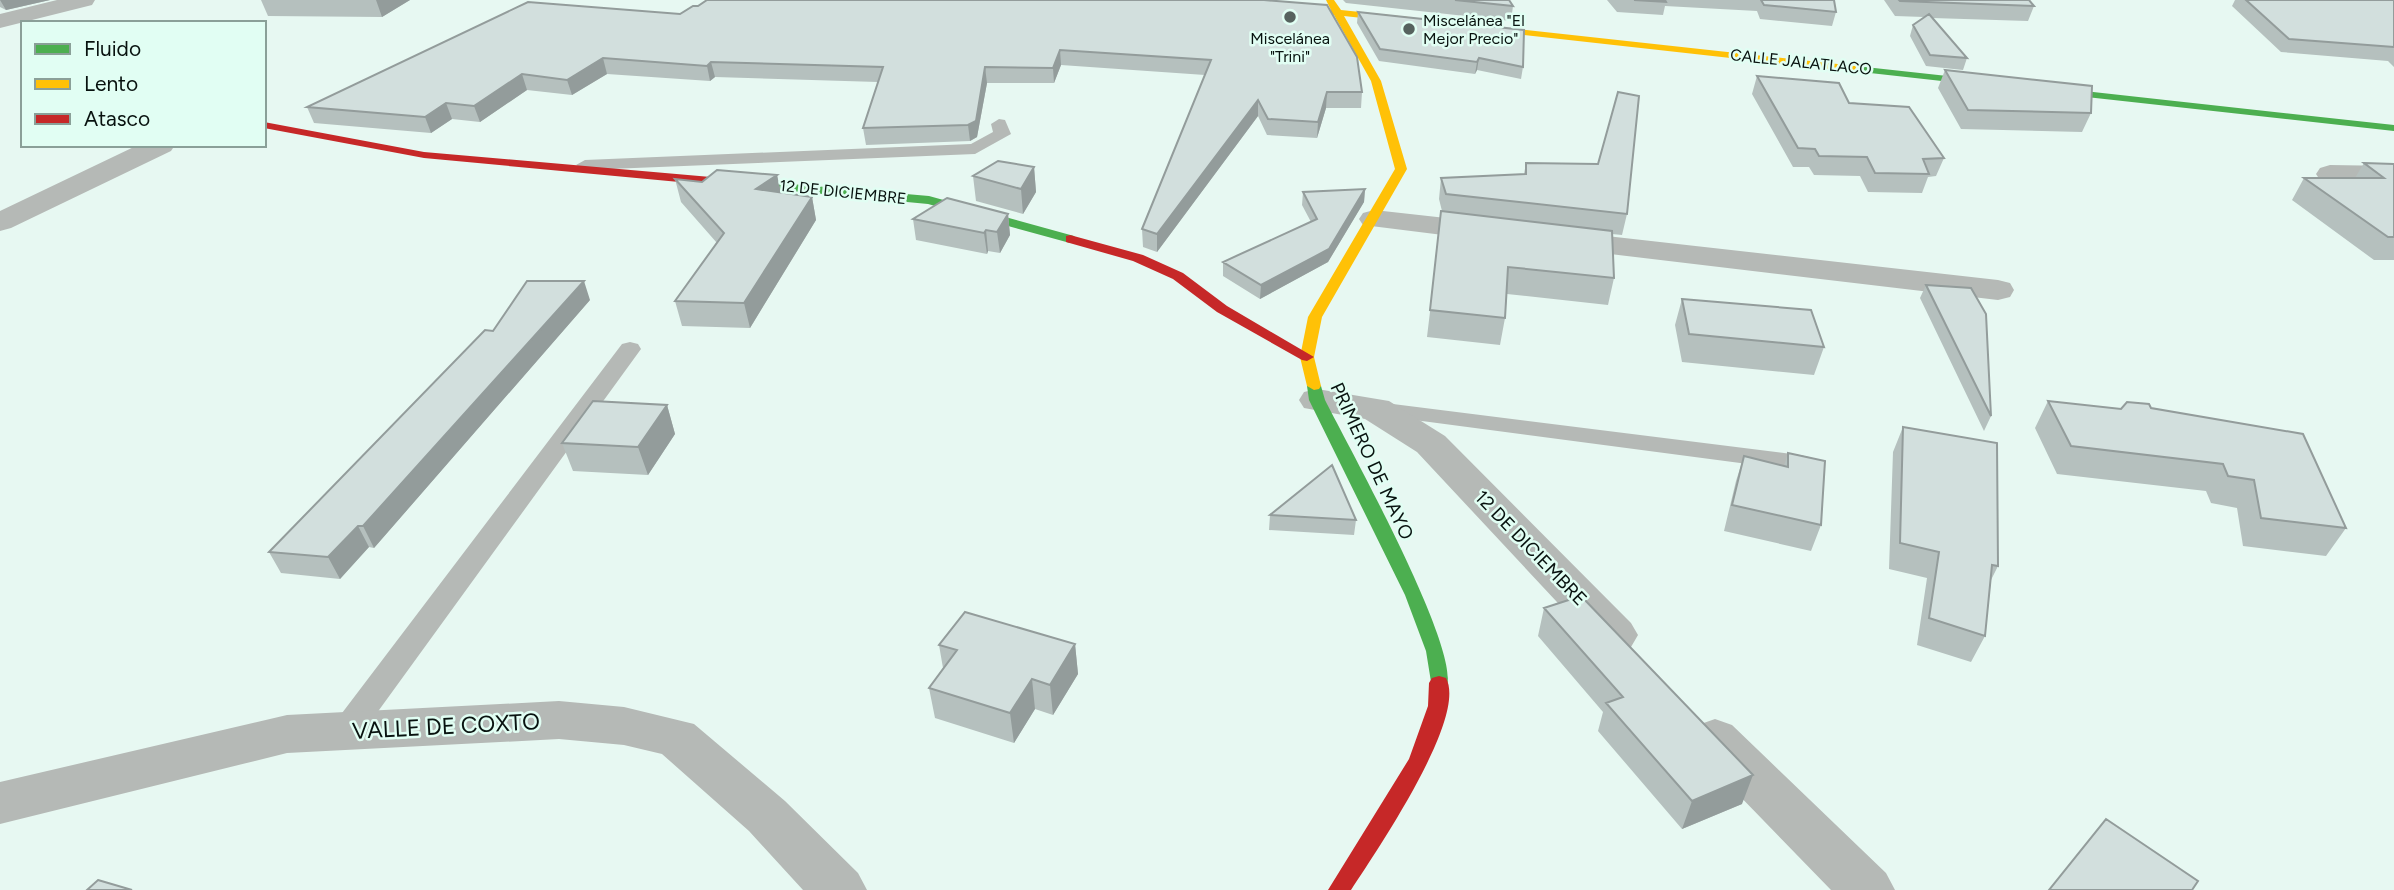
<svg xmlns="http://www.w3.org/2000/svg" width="2394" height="890" font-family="Figtree,sans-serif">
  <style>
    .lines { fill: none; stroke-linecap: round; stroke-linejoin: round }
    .lane { fill: #b5b9b6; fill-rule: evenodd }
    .street { fill: #b5b9b6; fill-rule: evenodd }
    .fast { fill: #4caf50; fill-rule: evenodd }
    .slow { fill: #ffc107; fill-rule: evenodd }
    .jam { fill: #c62828; fill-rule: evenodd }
    .wall { fill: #b5c0be }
    .shaded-wall { fill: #939c9b }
    .building { fill: #d2dfdd; stroke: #939c9b; stroke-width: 2 }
    .poi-dot { fill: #56625e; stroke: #e1fef3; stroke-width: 2.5 }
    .labels { text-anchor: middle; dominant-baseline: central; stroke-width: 5; stroke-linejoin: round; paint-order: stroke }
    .far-poi-label { font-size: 16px; fill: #08120f; stroke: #e1fef3; text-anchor: start }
    .far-street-label { font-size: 16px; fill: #08120f; stroke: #e1fef3 }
    .street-label { font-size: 19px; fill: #08120f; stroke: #e1fef3 }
    .near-street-label { font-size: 23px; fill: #08120f; stroke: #e1fef3 }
  </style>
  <rect width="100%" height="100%" fill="#e7f8f2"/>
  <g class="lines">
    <path class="lane" d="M999,119L1005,120L1011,134L975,154L585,170L576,165L585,160L971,144L993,132L991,124Z
      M630,342L638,344L641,349L358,739L347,742L336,739L331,730L336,721L622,344Z
      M1377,402L1800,455L1809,457L1812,463L1809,469L1800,471L1369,414L1365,409L1369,404Z"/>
    <path class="street" d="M57,0H95L92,5L0,28V14Z
      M138,145H175L171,151L11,228L0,231V211Z
      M2330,165L2394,166V184L2320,180L2316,174L2320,168Z
      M1374,210L1491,223L1502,226L1506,232L1502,238L1491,241L1363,225L1359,219L1363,213Z
      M1562,231L1998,280L2010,283L2014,290L2010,297L1998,300L1551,247L1547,240L1551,233Z
      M1317,389L1389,401L1445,436L1631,623L1638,635L1631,647L1615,652L1599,647L1417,452L1365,419L1304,408L1299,400L1304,392Z
      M559,701L624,707L694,724L785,801L858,873L867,890H803L749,831L662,754L624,745L559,739L287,753L0,824V782L287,715Z
      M1715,719L1732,725L1886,873L1895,890H1831L1698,753L1690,739L1698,725Z"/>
    <path class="fast" d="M1856,66L2394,125V131L1852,71L1851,69Z
      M722,178L929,196L1074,236L1076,239L1070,243L928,204L718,184V180Z
      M1314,382L1321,386L1325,400C1346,442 1464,654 1446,688L1439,690L1432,688L1426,651L1405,595L1309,400L1307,386Z"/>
    <path class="slow" d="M1204,0H1235L1331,10L1326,0H1334L1341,10L1408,17L1413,20L1408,23L1344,16L1381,81L1407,169L1322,317L1314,357L1321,386L1319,389L1314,390L1307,386L1300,357L1308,317L1395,169L1371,81L1334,15L1208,3Z
      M1472,24L1856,66L1861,69L1856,72L1469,29L1467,27Z"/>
    <path class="jam" d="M264,122L424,152L722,178L728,182L722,186L424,158L264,128Z
      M1070,235L1143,255L1183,273L1227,306L1314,357L1307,361L1302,360L1217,312L1173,279L1133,261L1066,242V236Z
      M1439,676L1446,678C1468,718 1375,853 1351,890H1328L1409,759L1428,706L1429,683L1432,678Z"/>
  </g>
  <path class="wall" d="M0,0H50L6,10L0,7Z
    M261,0H410L382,17L268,16Z
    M1264,0L1362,92L1361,108H1326L1317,138L1267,135L1258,116L1157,252L1143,247L1142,229L1205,75L1061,65L1054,83H987L977,137L970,141L866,145L863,128L878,82L715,77L710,81L607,74L572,95L527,90L480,122L452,119L431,133L314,123L307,107L680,14L698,6Z
    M1343,0H1509L1513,6L1511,21L1346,3Z
    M1607,0H1834L1836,12L1832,26L1760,19L1757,11L1665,6L1663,15L1617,12Z
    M1884,0H2029L2034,6L2028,21L1932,18L1967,58L1963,70L1926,66L1910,36L1913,25L1924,17L1895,16Z
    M2235,0H2394V67L2388,61L2281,52L2232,6Z
    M1358,12L1523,67L1521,79L1477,70L1475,74L1379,61L1357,23Z
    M1945,70L2091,113L2082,132L1961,129L1938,88Z
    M1757,76L1849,103L1944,158L1936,176L1928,177L1922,193L1868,192L1860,176L1814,175L1809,167H1793L1752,94Z
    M1526,163L1627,214L1622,235L1612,234L1614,278L1608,305L1507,294L1505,318L1500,345L1427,337L1442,211L1439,199L1441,178L1524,174Z
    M2364,163L2394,164V260H2374L2292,200L2304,178H2355Z
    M1034,167L1036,192L1023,214L976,201L973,176Z
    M777,175L781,193L812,197L816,220L750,328L682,326L675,301L717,243L681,202L675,179L702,182Z
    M1365,189L1364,202L1328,262L1260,299L1223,276V262L1311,222L1302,205L1303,192Z
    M1008,214L1010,235L1000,253L988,251L987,254L916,240L913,219Z
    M1926,285L1991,416L1984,431L1920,298Z
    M1682,299L1824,347L1814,375L1682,362L1675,325Z
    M590,300L374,548L369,547L340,579L281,573L269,552L493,331Z
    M2048,401L2121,409L2151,408L2346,528L2326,556L2243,546L2237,508L2211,503L2206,491L2057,474L2035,428Z
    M667,405L675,434L648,475L573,471L562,443Z
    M1903,427L1998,566L1991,580L1985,636L1971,662L1917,645L1927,578L1889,569L1893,452Z
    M1788,453L1821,525L1811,551L1724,531L1736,481L1744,456L1784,466Z
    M1270,515L1356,520L1354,535L1269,530Z
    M1544,608L1742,804L1682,829L1598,731L1603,712L1538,636Z
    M1075,644L1078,674L1053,715L1035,709L1014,743L935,718L929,688L943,668L939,645Z"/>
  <path class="shaded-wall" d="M0,0H50L6,10Z
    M376,0H410L382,17Z
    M1060,50L1061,65L1054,83L1053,68Z
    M603,58L607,74L572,95L567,80Z
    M1479,58L1477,70L1475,74L1477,62Z
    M711,62L715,77L710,81L707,66Z
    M985,67L987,83L977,137L970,141L968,125Z
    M522,74L527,90L480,122L474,106Z
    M1327,92L1326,108L1317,138L1318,122Z
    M1258,100V116L1157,252V234Z
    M446,103L452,119L431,133L425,117Z
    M1034,167L1036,192L1023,214L1021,189Z
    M777,175L782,198L756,189Z
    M1365,189L1364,202L1328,262L1260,299L1261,285Z
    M812,197L816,220L750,328L744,303Z
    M1008,214L1010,235L1000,253L997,232Z
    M986,230L988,251L987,254L984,233Z
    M584,281L590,300L374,548L363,526Z
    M667,405L675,434L648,475L638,447Z
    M358,526L369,547L340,579L328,557Z
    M1075,644L1078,674L1053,715L1050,685Z
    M1032,679L1035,709L1014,743L1010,713Z
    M1753,775L1742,804L1682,829L1692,801Z"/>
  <path class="building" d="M707,0H1264L1327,5L1357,57L1362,92H1327L1318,122L1268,119L1258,100L1157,234L1142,229L1211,60L1060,50L1053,68L985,67L976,121L968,125L863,128L883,67L711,62L707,66L603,58L567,80L522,74L474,106L446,103L425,117L307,107L528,2L680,14L693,6H698Z
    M1455,0H1509L1513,6Z
    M1634,0H1665L1666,2Z
    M1761,0H1834L1836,12L1764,5Z
    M1899,0H2029L2034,6L1900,1Z
    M2246,0H2394V47L2289,39Z
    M1358,12L1524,30L1523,67L1479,58L1477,62L1380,49Z
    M1929,14L1967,58L1930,55L1913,25Z
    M1945,70L2092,86L2091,113L1968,110Z
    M1757,76L1839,83L1849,103L1909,107L1944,158L1923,159L1929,174L1875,173L1867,157L1819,156L1815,149L1798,148Z
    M1618,92L1639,96L1627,214L1446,194L1441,178L1526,174V163L1598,164Z
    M998,161L1034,167L1021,189L973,176Z
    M2364,163L2394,164V237H2388L2304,178H2384Z
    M717,170L777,175L756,189L812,197L744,303L675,301L724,233L675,179L702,182Z
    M1365,189L1329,249L1261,285L1223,262L1317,219L1303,192Z
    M947,198L1008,214L997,232L986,230L984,233L913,219Z
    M1441,211L1612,231L1614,278L1508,267L1505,318L1430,310Z
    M527,281H584L363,526H358L328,557L269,552L485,330L493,331Z
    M1926,285L1971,288L1986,314L1991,416Z
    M1682,299L1811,310L1824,347L1689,334Z
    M593,401L667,405L638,447L562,443Z
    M2048,401L2121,409L2127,402L2149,404L2151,408L2303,434L2346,528L2261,518L2254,480L2228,476L2223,464L2071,446Z
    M1903,427L1997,443L1998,566L1992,565L1985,636L1929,618L1939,552L1900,543Z
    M1788,453L1825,461L1821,525L1732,505L1744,456L1788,467Z
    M1332,465L1356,520L1270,515Z
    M1581,596L1753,775L1692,801L1606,703L1623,697L1544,608Z
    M965,612L1075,644L1050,685L1032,679L1010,713L929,688L957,650L939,645Z
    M2106,819L2198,881L2192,890H2049Z
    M98,880L132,890H87Z"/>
  <g class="poi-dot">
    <circle cx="1290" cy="17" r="7"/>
    <circle cx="1409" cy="29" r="7"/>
  </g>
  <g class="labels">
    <g class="far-poi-label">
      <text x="1423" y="20">Miscelánea "El<tspan x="1423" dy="18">Mejor Precio"</tspan></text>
      <text x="1290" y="38" text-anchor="middle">Miscelánea<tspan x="1290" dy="18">"Trini"</tspan></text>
    </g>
    <g class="far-street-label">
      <text transform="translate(1801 62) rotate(6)">CALLE JALATLACO</text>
      <text transform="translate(843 192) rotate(6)">12 DE DICIEMBRE</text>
    </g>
    <g class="street-label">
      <text transform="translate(1372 461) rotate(65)">PRIMERO DE MAYO</text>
      <text transform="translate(1531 548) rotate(46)">12 DE DICIEMBRE</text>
    </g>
    <g class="near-street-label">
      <text transform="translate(446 726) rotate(-3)">VALLE DE COXTO</text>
    </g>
  </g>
  <rect x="21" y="21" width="245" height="126" fill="#e1fef3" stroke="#8aa098" stroke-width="2"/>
  <rect x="35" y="44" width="35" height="10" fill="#4caf50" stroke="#8aa098" stroke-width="2"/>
  <text x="84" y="56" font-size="21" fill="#08120f">Fluido</text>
  <rect x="35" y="79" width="35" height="10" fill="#ffc107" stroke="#8aa098" stroke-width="2"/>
  <text x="84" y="91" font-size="21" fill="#08120f">Lento</text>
  <rect x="35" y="114" width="35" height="10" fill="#c62828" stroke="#8aa098" stroke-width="2"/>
  <text x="84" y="126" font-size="21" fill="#08120f">Atasco</text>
</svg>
